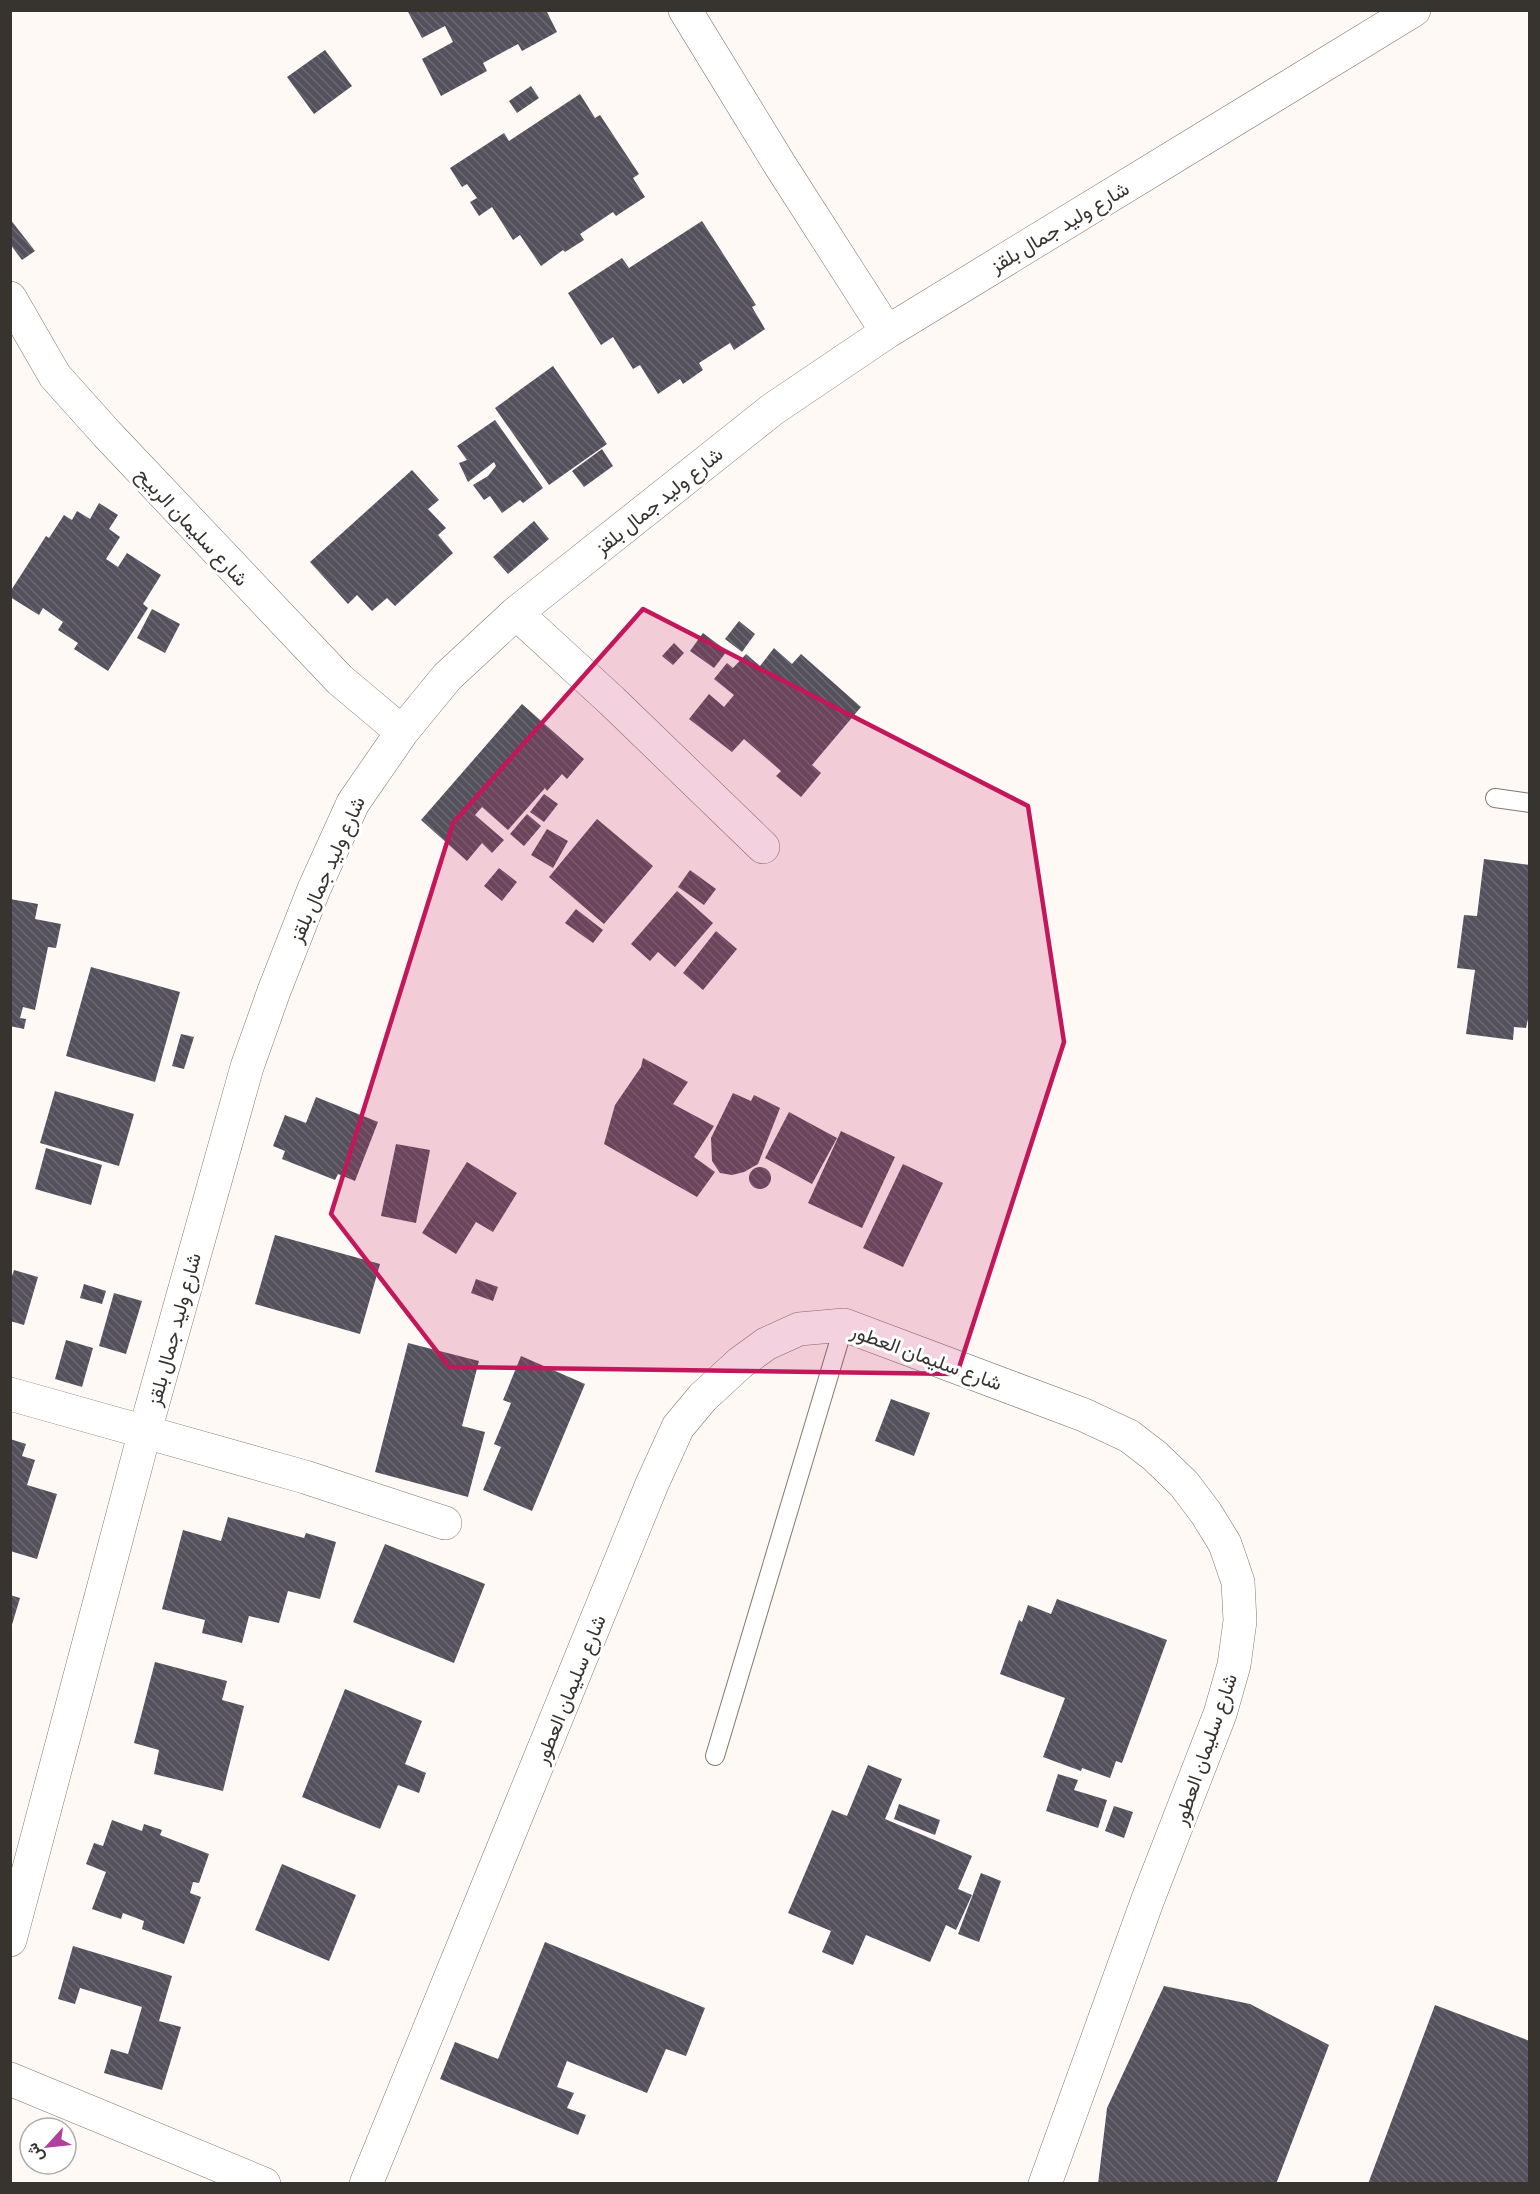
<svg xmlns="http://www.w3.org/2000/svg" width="1540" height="2194" font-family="Barlow,Vazirmatn,sans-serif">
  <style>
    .building { fill: url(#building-back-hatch) }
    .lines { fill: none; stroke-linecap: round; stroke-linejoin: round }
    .service-casing { stroke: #82796e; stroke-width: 20 }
    .minor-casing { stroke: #82796e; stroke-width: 34 }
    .service { stroke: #fff; stroke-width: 18 }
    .minor { stroke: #fff; stroke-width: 33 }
    .marked { fill: #c2185b; fill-opacity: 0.2; stroke: #c2185b; stroke-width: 4.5; stroke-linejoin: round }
    .labels { text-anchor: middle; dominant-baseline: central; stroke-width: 6; stroke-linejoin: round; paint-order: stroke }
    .street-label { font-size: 20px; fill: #37332e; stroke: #fff }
  </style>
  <defs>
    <pattern id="building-back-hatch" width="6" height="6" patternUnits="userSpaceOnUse" patternTransform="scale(1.5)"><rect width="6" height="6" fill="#54515d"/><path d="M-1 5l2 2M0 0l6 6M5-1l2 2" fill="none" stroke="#6a6871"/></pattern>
  </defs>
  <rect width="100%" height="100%" fill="#fef9f5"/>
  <path class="building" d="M407,10H546L557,32L522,51L518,44L483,63L487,71L441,96L422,59L453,42L445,26L422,38Z
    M325,50L352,86L314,114L287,77Z
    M531,86L539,98L517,113L509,101Z
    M580,94L595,118L600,115L639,174L633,178L645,197L616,216L613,212L580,234L584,240L565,252L563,250L541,266L520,235L513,240L492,207L479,216L470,202L477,198L467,184L462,187L450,168L504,133L509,141Z
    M10,219L35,251L22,260L10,244Z
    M702,221L756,305L752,307L765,329L734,350L730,343L699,363L703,370L683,384L680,379L658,394L640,365L633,369L613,337L601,345L568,293L622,258L629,268Z
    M553,366L607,444L549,485L495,408Z
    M495,420L543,488L523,503L520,500L502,513L490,496L484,500L473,485L488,476L496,466L494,462L468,482L459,463L467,460L457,446Z
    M602,449L613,466L584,487L572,471Z
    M412,470L439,500L428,509L446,528L438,535L453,553L395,606L387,598L372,611L357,595L348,604L310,562Z
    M99,503L118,515L109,529L120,537L106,559L118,567L127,553L161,575L143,604L148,608L108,671L74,649L78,643L58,630L63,622L43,608L39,615L10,597V592L46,536L49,538L64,515L72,520L77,511L90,519Z
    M534,521L549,539L508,574L493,557Z
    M152,609L180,624L165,653L137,638Z
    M739,621L755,634L742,652L725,639Z
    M703,633L727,651L714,668L690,651Z
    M674,643L684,653L673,665L662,656Z
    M774,648L792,664L801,654L861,707L812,765L821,773L801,797L776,776L781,771L744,739L732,752L689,719L709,694L724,707L734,695L714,679L727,663L733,668L746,654L760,666Z
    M522,704L584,759L567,779L562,774L547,791L545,788L508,830L482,807L475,815L504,840L492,853L482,843L467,861L421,820Z
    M544,794L558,804L544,822L530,812Z
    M527,814L541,826L524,846L510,834Z
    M597,819L653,866L604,924L549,877Z
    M547,829L568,841L553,868L531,855Z
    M1484,859L1530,865V1019H1528L1526,1028L1514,1027L1513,1040L1466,1034L1475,970L1457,968L1464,915L1477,916Z
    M499,868L517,882L502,901L484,886Z
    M690,870L716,889L704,905L678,887Z
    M677,891L713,923L675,967L658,952L650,961L631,944Z
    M10,899L38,904L35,919L61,924L56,948L48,947L35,1010L23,1007L20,1018L26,1019L24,1029L10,1026Z
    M576,909L603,930L593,943L565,923Z
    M716,931L737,949L703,990L683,973Z
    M91,967L180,992L155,1082L66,1056Z
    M181,1034L194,1037L184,1069L172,1066Z
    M643,1058L688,1082L673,1104L714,1126L694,1157L715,1172L697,1197L604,1144L615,1105L641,1067Z
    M55,1091L134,1114L119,1166L40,1143Z
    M733,1093L751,1101L754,1095L780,1108L758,1164L744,1172L732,1175L720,1173L712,1161L711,1138Z
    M316,1097L378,1122L355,1181L338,1174L335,1180L282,1159L285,1151L273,1146L285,1115L306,1123Z
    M789,1112L837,1138L812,1184L765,1158Z
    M841,1131L895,1157L862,1228L808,1203Z
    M396,1144L430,1150L416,1223L381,1216Z
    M46,1148L102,1165L91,1205L35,1189Z
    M467,1162L517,1193L493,1232L476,1222L456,1254L422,1233Z
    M903,1164L943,1183L903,1267L863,1248Z
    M749 1178a11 11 0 1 1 22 0a11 11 0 1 1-22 0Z
    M275,1235L380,1264L360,1334L255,1304Z
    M14,1270L38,1277L24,1325L10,1321V1282Z
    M476,1279L498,1287L493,1301L471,1293Z
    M84,1284L106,1291L102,1304L80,1298Z
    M114,1293L142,1301L126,1354L99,1346Z
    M66,1340L93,1348L82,1387L55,1379Z
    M408,1343L479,1361L462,1426L485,1432L468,1497L375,1472Z
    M521,1356L585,1384L532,1511L483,1490L501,1447L494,1444L511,1403L503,1400Z
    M891,1399L930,1413L914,1456L875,1441Z
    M10,1439L26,1444L22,1456L35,1460L27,1485L57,1494L37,1559L10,1551Z
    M228,1517L304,1538L306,1533L336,1542L320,1599L288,1591L279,1623L249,1616L242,1643L202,1633L205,1620L162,1609L183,1530L221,1541Z
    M385,1544L485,1584L454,1663L353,1622Z
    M10,1595L20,1598L11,1628H10Z
    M1057,1599L1167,1640L1122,1763L1116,1761L1110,1778L1082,1768L1081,1771L1043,1757L1065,1698L1000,1674L1019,1620L1022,1622L1028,1605L1051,1614Z
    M155,1662L227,1681L222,1700L244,1706L223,1791L154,1774L159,1750L134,1743Z
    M345,1689L422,1721L405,1764L426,1773L419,1793L398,1785L380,1829L302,1797Z
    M868,1765L902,1779L885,1819L972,1856L958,1889L972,1895L956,1930L946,1925L930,1962L866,1935L853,1965L822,1952L831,1931L788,1913L832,1810L847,1816Z
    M1058,1774L1078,1780L1074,1790L1107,1800L1098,1828L1046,1811Z
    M899,1804L940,1820L935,1835L894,1819Z
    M1114,1806L1133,1812L1124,1838L1105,1831Z
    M112,1820L142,1831L144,1824L162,1830L160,1835L209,1854L199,1883L193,1882L190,1893L201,1897L184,1944L142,1929L144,1921L123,1913L121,1919L92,1909L106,1872L86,1864L94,1843L103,1846Z
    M282,1864L356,1895L329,1961L255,1930Z
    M981,1873L1001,1881L979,1942L958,1934Z
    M545,1942L705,2008L686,2056L666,2049L647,2093L567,2061L557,2087L574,2093L567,2108L586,2115L578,2135L440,2079L455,2042L498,2059Z
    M73,1946L172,1976L159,2021L181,2027L162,2090L104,2073L111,2049L128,2054L142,2007L80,1988L75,2004L58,1999Z
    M1164,1986L1250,2004L1329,2045L1276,2184H1098L1107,2108Z
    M1435,2005L1530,2041V2184H1368Z"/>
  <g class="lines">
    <g class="service-casing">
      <path id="service" d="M1495,798L1530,803
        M715,1756L844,1325"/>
    </g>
    <g class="minor-casing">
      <path id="minor" d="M685,10L780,165L887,332
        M10,298L55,376L107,434L340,680L402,732
        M516,613L612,701L763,847
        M10,1394L305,1477L445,1523
        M10,1940L145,1431L247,1067L274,991L314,889L353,803L402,732L447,677L516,613L773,409L887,332L1414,10
        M10,2079L264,2184
        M366,2184L652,1484L678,1427L703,1397L740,1363L766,1344L799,1329L844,1325L1084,1415L1129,1436L1155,1456L1184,1484L1206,1513L1225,1544L1238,1582L1240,1621L1234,1665L1220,1714L1148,1899L1045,2184"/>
    </g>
    <use href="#service" class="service"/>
    <use href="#minor" class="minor"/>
  </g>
  <path class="marked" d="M643,609L1028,806L1064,1042L957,1374L449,1367L331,1214L453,823Z"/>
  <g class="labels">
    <g class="street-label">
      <text transform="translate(1059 226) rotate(-31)">شارع وليد جمال بلقز</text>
      <text transform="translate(658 500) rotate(-39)">شارع وليد جمال بلقز</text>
      <text transform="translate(193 526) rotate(47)">شارع سليمان الربيح</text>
      <text transform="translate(326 869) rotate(-66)">شارع وليد جمال بلقز</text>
      <text transform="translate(173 1329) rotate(-75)">شارع وليد جمال بلقز</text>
      <text transform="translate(927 1356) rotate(20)">شارع سليمان العطور</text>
      <text transform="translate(569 1689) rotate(-68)">شارع سليمان العطور</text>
      <text transform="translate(1204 1749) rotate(-71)">شارع سليمان العطور</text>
    </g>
  </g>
  <rect width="1540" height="2194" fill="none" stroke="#37332e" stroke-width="24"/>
  <g transform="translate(48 2146) rotate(243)"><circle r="28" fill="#ffffff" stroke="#afadab" stroke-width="1.5"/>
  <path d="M0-4.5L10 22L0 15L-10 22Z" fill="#b0409d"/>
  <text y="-9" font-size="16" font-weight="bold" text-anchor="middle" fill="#37332e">ش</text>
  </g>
</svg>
